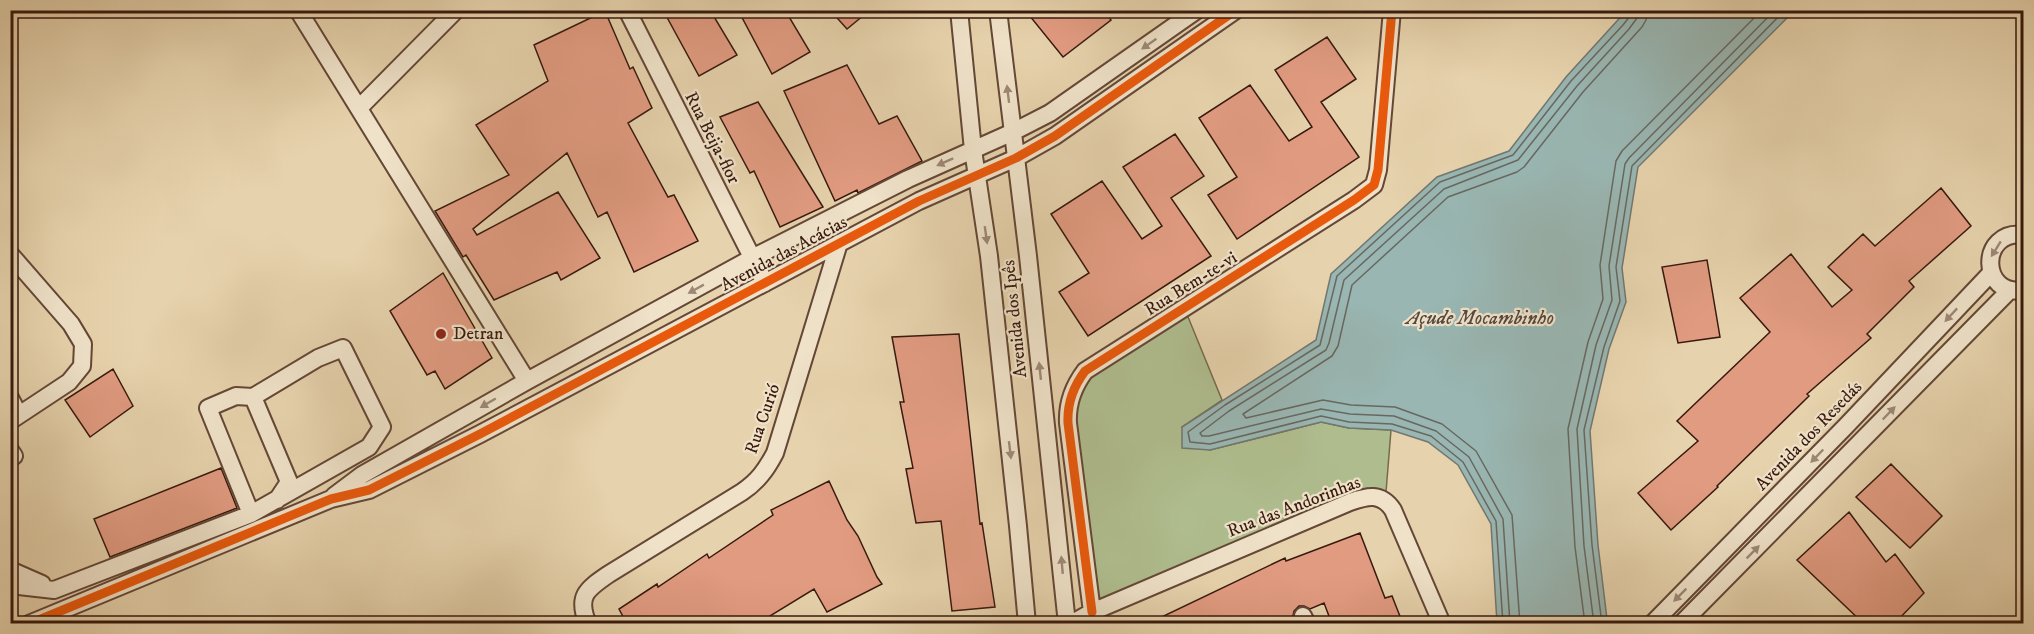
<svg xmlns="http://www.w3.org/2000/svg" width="2034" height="634" font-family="'IM FELL DW Pica',serif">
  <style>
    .green { fill: #afbd8e; stroke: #746b4e; stroke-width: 1.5 }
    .water { fill: #99b6b2; stroke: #727770; stroke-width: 1.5 }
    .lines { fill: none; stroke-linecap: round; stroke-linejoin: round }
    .shore { stroke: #686860; stroke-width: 1.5 }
    .building { fill: #e19b81; stroke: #38190e; stroke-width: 1.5 }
    .minor-casing { stroke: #644736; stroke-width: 20 }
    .minor { stroke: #efe2c9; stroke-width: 16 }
    .cycleway-casing { stroke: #efe2c9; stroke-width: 13 }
    .cycleway { stroke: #e8590c; stroke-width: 9 }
    .oneway { fill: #9d8875 }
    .poi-dot { fill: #8f2418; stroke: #efe2c9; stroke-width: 2 }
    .labels { text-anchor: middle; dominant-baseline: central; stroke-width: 4.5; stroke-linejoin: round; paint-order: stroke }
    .street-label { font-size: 18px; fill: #38190e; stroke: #efe2c9 }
    .poi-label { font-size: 18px; fill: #38190e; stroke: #efe2c9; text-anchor: start }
    .water-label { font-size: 20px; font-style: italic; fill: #55483f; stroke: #efe2c9 }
  </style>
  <rect width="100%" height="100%" fill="#e6d2ac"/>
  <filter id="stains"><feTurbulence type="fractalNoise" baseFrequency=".00333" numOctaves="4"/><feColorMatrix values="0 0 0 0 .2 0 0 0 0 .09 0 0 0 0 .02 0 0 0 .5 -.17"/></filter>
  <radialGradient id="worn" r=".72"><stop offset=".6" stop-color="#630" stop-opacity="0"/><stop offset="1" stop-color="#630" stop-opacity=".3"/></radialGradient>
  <path class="green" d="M1186,312L1222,400L1182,427L1210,450L1321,422L1349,428L1391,430L1386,492L1092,610L1073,400L1089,374Z"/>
  <path class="water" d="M1627,10L1794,11L1638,167L1622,268L1626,302L1609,349L1590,431L1598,545L1607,619L1610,623H1497L1491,524L1458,465L1428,442L1391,430L1349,428L1321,422L1210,450L1182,448V427L1316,340L1331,274L1437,177L1509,151L1566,77Z"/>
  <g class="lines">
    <path class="shore" d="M1503,624L1496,521L1463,462L1431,436L1392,424L1349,422L1321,416L1210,444L1190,442L1188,432L1225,405L1320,345L1337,276L1440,182L1513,155L1571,81L1623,25L1630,16L1631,10
      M1510,624L1503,519L1469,457L1436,431L1394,416L1350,414L1321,409L1209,436H1202L1200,433L1229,411L1326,350L1329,343L1344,280L1444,189L1518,160L1577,86L1629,29L1637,18L1638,10
      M1520,624L1512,515L1476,451L1442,424L1395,407L1351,405L1323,400L1246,418L1243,414L1332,356L1338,346L1352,285L1448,197L1517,172L1524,167L1583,92L1642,27L1646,20L1648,10
      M1585,624L1575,547L1568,429L1588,342L1603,299L1600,265L1616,161L1622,151L1762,10
      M1594,624L1584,546L1577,429L1596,345L1612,300L1609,266L1625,164L1629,158L1775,10
      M1602,624L1592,545L1584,430L1604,347L1620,301L1616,267L1632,166L1785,10"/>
  </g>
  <path class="building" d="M663,10H710L737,55L699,76Z
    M738,10H785L810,52L772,74Z
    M830,10H870L847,29Z
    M1037,10H1104L1111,20L1063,57L1029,15Z
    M605,11L630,69L633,67L652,108L628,123L668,197L674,195L698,241L634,272L607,212L598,217L567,153L473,229L477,235L558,192L600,258L561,280L557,272L494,300L466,255L463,257L435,211L509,175L476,125L548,81L534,45Z
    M1327,37L1356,79L1321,102L1359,157L1237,239L1208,195L1237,177L1199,118L1250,85L1289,141L1312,127L1275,70Z
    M847,65L879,124L897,116L922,161L858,193L857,190L835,201L784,91Z
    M758,102L823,207L780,227L754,171L750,173L720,117Z
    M1175,134L1204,176L1171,198L1211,256L1088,336L1059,292L1089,273L1051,214L1102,181L1142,239L1162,226L1123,167Z
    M1941,188L1971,226L1909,281L1914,287L1867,334L1871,338L1807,394L1809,396L1717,486L1718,487L1671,530L1638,493L1698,441L1677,421L1770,332L1740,298L1791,254L1832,307L1852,290L1828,267L1863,234L1875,246Z
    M1707,260L1720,337L1678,343L1662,267Z
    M443,273L492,358L445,389L435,371L427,375L390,311Z
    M959,334L980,524L982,523L995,607L952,611L941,521L916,523L906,469L913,468L900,402H904L892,337Z
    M113,369L133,406L90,437L65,400Z
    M1891,464L1942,516L1910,548L1856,497Z
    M221,468L237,508L110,557L94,519Z
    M829,481L847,520L858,536L877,577L882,584L827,612L814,589L757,624H627L619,609L657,584L658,587L707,554L709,558L773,515L771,510Z
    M1849,512L1886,562L1895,554L1924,593L1894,624H1864L1797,560Z
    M1360,533L1385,598L1392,596L1403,624H1332L1324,603L1310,609L1304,606H1299L1294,611L1293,616L1277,624H1147L1285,558L1286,561Z"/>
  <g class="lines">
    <g class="minor-casing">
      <path id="minor" d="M298,10L527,381
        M627,10L765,283
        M959,10L973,150L989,256L1018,526L1027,624
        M998,10L1028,256L1067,624
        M359,108L456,10
        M2024,235C1978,229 1980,298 2024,290
        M10,254L71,324L83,344L82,366L69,382L10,421
        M253,397L289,482L277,500
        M10,398L19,415
        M10,450L14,456L10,458
        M334,496L362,475L527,381L752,258L908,179L1013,132L1050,113L1197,10
        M10,570L42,584
        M10,585L54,590L251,514L369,447L382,427L343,348L318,358L253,397L236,396L208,408L251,514
        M1092,612L1068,423C1067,403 1073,387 1085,371L1354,200L1374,185L1378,170L1392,10
        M1303,616L1307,624
        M29,624L331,499L369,490L480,434L919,201L1016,158L1055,136L1236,10
        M588,624C576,596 587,589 609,574L742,492C758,481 766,470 775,453L839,243
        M1071,624L1092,612L1350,502C1367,496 1381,492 1393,510L1442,624
        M1652,624L1846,426L1991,273
        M1681,624L2010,290"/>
    </g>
    <use href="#minor" class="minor"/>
    <g class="cycleway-casing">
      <path id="cycleway" d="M1092,612L1068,423C1067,403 1073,387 1085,371L1354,200L1374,185L1378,170L1392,10
        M29,624L331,499L369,490L480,434L919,201L1016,158L1055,136L1236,10"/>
    </g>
    <use href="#cycleway" class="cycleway"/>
  </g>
  <defs><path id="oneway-solid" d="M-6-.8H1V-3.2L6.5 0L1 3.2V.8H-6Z" transform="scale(1.5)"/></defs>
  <g class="oneway">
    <use href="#oneway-solid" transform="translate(1149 44) rotate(145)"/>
    <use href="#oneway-solid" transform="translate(1008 94) rotate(-97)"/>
    <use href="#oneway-solid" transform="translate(945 162) rotate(156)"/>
    <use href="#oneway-solid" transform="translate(986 235) rotate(82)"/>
    <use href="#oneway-solid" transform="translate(1996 249) rotate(122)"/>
    <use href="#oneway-solid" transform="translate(696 289) rotate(151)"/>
    <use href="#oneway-solid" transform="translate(1951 315) rotate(133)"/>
    <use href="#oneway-solid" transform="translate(1040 371) rotate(-96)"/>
    <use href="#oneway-solid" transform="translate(488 403) rotate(150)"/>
    <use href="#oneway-solid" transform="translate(1889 413) rotate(-46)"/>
    <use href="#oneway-solid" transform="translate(1010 450) rotate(83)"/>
    <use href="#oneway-solid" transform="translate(1817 456) rotate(134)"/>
    <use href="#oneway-solid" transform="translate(1753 552) rotate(-45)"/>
    <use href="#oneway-solid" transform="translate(1062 565) rotate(-95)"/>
    <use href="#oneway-solid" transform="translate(1680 595) rotate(135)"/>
  </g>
  <circle class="poi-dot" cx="441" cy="334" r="6"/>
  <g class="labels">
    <g class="street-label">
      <text transform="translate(712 138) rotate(63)">Rua Beija-flor</text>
      <text transform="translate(784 254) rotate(-28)">Avenida das Acácias</text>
      <text transform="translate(1191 284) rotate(-32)">Rua Bem-te-vi</text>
      <text transform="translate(1015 319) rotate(-96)">Avenida dos Ipês</text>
      <text transform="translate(763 419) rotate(-71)">Rua Curió</text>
      <text transform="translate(1809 436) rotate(-46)">Avenida dos Resedás</text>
      <text transform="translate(1294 507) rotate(-21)">Rua das Andorinhas</text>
    </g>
    <g class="poi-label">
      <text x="453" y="334">Detran</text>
    </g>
    <g class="water-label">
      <text x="1480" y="318">Açude Mocambinho</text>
    </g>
  </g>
  <rect width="2034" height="634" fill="none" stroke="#e6d2ac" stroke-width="36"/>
  <rect x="12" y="12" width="2010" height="610" fill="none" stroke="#38190e" stroke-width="3"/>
  <rect x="18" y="18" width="1998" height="598" fill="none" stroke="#38190e" stroke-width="1.5"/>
  <rect width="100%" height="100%" filter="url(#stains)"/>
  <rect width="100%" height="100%" fill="url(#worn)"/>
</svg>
